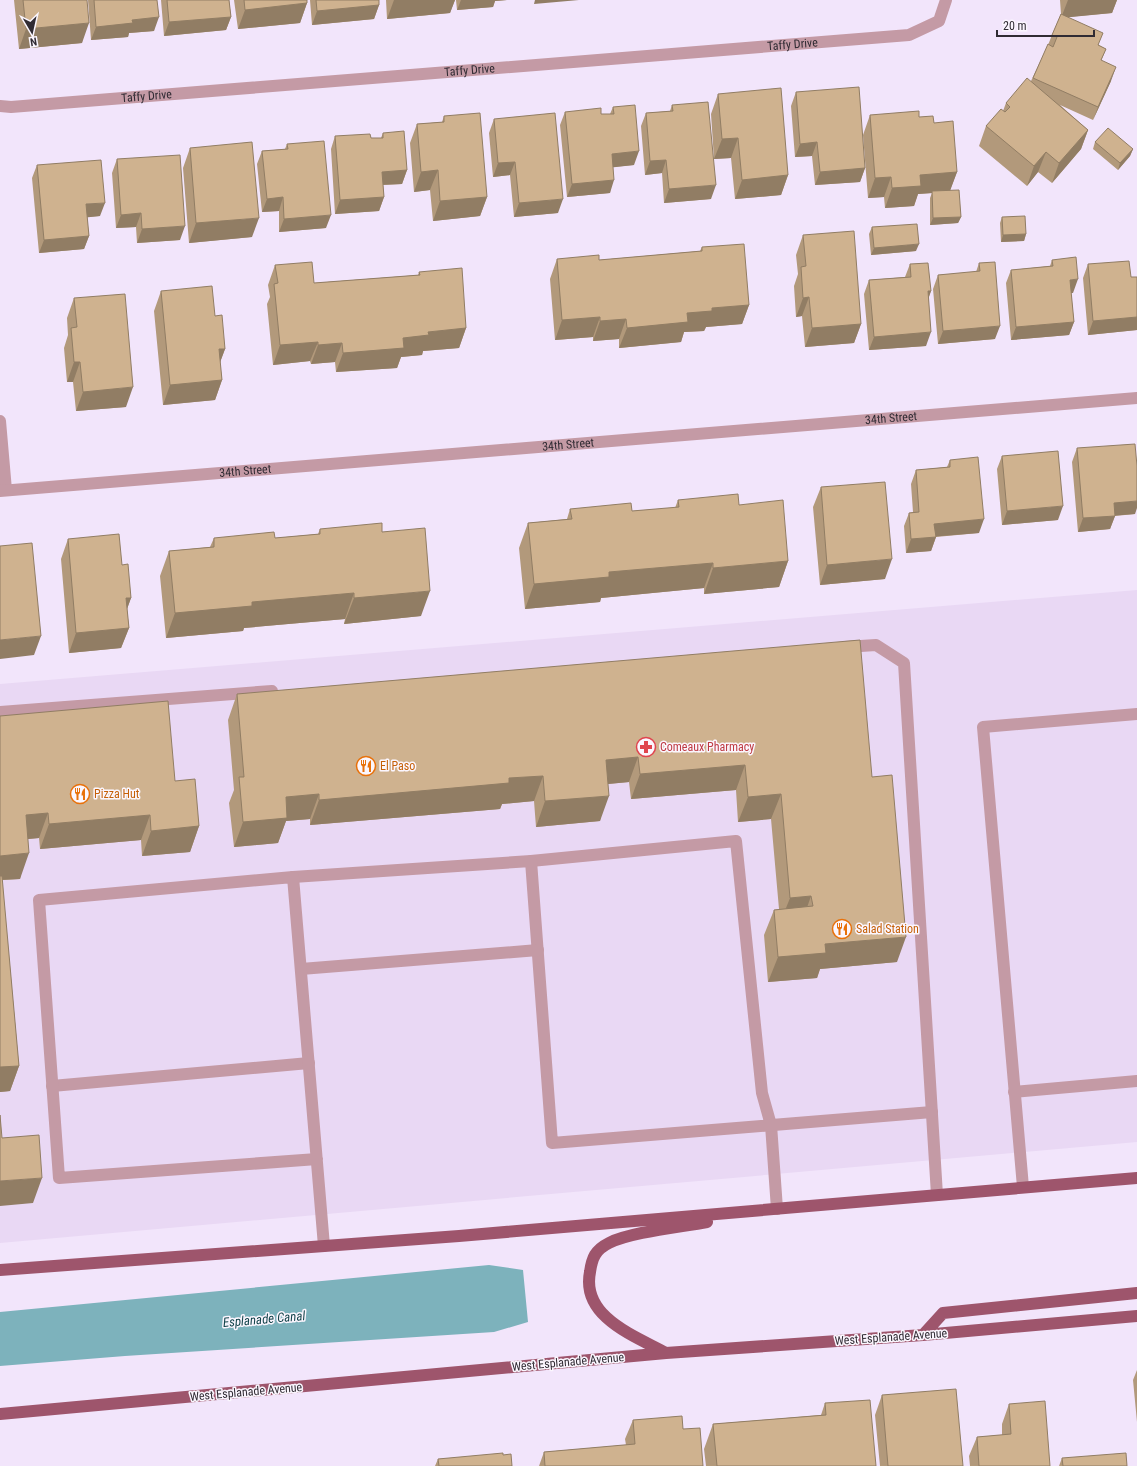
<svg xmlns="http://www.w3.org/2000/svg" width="1137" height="1466" font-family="'Roboto Condensed',sans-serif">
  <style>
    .built { fill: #e9d8f4 }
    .water { fill: #7db2bc }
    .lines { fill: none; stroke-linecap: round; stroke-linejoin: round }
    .minor { stroke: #c49aa5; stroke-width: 12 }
    .major { stroke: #9e556c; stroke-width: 12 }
    .wall { fill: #b2997b }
    .shaded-wall { fill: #917d64 }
    .building { fill: #cfb28f; stroke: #917d64 }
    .labels { text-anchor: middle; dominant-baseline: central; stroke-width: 3; stroke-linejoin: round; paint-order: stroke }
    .street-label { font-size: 12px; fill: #302b33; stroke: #fbf6fe }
    .health-label { font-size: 12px; fill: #be3a42; stroke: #fbf6fe; text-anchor: start }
    .food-label { font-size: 12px; fill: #c56008; stroke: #fbf6fe; text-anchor: start }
    .water-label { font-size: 13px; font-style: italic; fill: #13444b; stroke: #fbf6fe }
  </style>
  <rect width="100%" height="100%" fill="#f2e5fb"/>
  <path class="built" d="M1137,590V1142L0,1243V684Z"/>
  <path class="water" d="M489,1265L523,1270L528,1322L494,1332L125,1356L0,1366V1312Z"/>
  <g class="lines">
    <g class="minor">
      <path id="s1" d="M0,106L11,107L909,35L939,21L946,0"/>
      <path d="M0,421L6,490"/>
      <path id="s2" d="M0,491L1137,398"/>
      <path d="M845,647L876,645L904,663L937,1195"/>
      <path d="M0,712L272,691"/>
      <path d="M531,861L736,841L762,1093L771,1125L777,1209"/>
      <path d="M293,877L531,861L552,1143L932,1112"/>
      <path d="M301,969L538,950"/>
      <path d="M52,1086L309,1063"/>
      <path d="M1014,1092L1137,1081"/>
      <path d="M317,1159L59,1178L39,900L293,877L324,1246"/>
      <path d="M1023,1187L983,727L1137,714"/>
    </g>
    <path class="major" d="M0,1270L459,1236L1137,1178
      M923,1335L943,1313L1137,1293
      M666,1353C635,1336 581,1317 590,1272C592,1258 595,1250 609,1243C631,1232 681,1227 707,1222
      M0,1414L666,1353L923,1335L1137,1316"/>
  </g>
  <path class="wall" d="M14,0H87L82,43L19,49Z
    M88,0H157L154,31L129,33L128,37L91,40Z
    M161,0H229L231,17L226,30L164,36Z
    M234,0H307V3L300,23L238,29Z
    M310,0H379V5L374,19L312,25Z
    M386,0H455L450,13L387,19Z
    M456,0H507L495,1L493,7L457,10Z
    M1060,0H1117L1112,13L1068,17L1099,45L1106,49L1101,61L1111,81L1093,120L1060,105L1088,130L1081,149L1052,183L1038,172L1027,186L979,146L986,126L1003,111L1006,103L1031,81L1048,45L1052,35L1061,14Z
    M796,92L865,168L860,182L815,185L812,156L795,157L791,106Z
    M718,94L788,175L781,195L735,199L731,158L714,159L711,114Z
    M672,105L711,199L664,203L662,173L645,175L641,126L646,113L670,111Z
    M613,107L634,165L613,167L610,193L567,197L560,125L565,112L601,114H610Z
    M870,115L919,117L934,123L957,172L950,190L961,217L958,223L930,225V198L932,193L918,194L914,206L885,208L884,197L868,198L863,135Z
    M444,116L487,197L480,216L433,221L430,190L414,192L410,143L417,124L442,122Z
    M494,119L558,213L514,217L510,175L493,177L489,133Z
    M383,133L407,170L402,184L383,185L384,197L379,211L335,214L331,149L335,136L371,138H381Z
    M1095,142L1133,149L1130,156L1118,170L1093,149Z
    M287,144L326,228L279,232V211L262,212L257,164L262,151L285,149Z
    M190,148L252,237L189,243L183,168Z
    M117,159L180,240L137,243L136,227L116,228L112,173Z
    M37,165L100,216L87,217L89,236L84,249L39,253L32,178Z
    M1002,217L1026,234L1024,241L1001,242L1000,223Z
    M872,227L916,251L871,255L869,234Z
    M803,235L861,324L854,343L805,347L802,316L796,317L794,286L798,274L796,255Z
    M702,247L749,305L742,324L706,327L704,331L684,332L681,342L619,348V339L593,341V337L555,340L550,279L557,259L599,260L700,251Z
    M1052,260L1073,293H1071L1074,322L1069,335L1011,340L1006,283L1011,270L1050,266Z
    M979,263L995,339L938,344L933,289L938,275L976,272Z
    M910,264L931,291L929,297L926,346L869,350L864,294L869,280L905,277Z
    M1088,264L1131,277H1137V330L1088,335L1083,278Z
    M275,265L314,283L418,275L419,272L466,328L459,348L423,351L422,355L401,357L397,368L336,372L335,362L311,364L310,361L273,365L267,304L270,297L268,285Z
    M161,291L215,316L225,349L220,362L222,380L215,400L163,405L154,311Z
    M74,298L126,407L76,411L73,382H67L64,348L68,335L67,318Z
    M1077,448L1135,514L1115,516L1110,529L1078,532L1072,462Z
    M1002,456L1058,520L1002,525L997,469Z
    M950,460L979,533L936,537L931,551L906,553L904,526L909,513L913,512L911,484L916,470L947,467Z
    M821,487L885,579L820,585L813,507Z
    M678,500L739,505L788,561L779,587L704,594V588L601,598L600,602L525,609L519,548L528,523L567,519L570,509L632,511L675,508Z
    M320,529L382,532L421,616L344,624L345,619L244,628L243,631L166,638L160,576L169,551L210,547L214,538H275L318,534Z
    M68,539L122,565L131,598L127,609L129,628L121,648L69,653L61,559Z
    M237,694L872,777L897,962L820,969L817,978L768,982L764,935L774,910L779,909L771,819L738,822L736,790L631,799L629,782L608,784L600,821L536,827L534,801L502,804L500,809L310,825V819L286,821L278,843L234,847L229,803L234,790L228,720Z
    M0,716L175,781L199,826L190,852L142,856L141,840L40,849L39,838L28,839L20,879L2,880L19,1066L10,1091L0,1092Z
    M1137,1370V1422L1133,1380Z
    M882,1395L963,1466H880L875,1415Z
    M825,1403L876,1466H706L704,1449L713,1424L821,1415Z
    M1009,1404L1050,1466H970L969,1456L977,1437L1002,1435V1424Z
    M633,1420L683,1429L703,1466H539L544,1452L626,1445L625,1439Z
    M503,1455L512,1466H435L438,1459Z
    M1062,1458L1127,1466H1059Z"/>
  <path class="shaded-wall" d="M394,0H455L450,13L387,19Z
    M461,0H507L495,1L493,7L457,10Z
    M535,0H579L534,4Z
    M1068,0H1117L1112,13L1061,18Z
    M307,3L300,23L238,29L245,10Z
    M379,5L374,19L312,25L317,11Z
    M159,17L154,31L129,33L128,37L91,40L96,27L132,20Z
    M231,17L226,30L164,36L169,22Z
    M89,23L82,43L19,49L26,29Z
    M1116,67L1111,81L1093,120L1098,107Z
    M1088,130L1081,149L1052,183L1059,163Z
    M738,138L731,158L714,159L722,139Z
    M817,142L812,156L795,157L800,144Z
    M1133,149L1130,156L1118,170L1120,163Z
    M639,151L634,165L607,168L612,154Z
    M1046,152L1038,172L1027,186L1034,166Z
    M666,160L662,173L645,175L650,161Z
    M515,162L510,175L493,177L498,163Z
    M865,168L860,182L815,185L820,172Z
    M407,170L402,184L377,185L382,172Z
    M438,170L430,190L414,192L421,172Z
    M957,172L950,191H932V193L918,194L914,206L885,208L892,188L920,175Z
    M788,175L781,195L735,199L742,180Z
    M891,177L884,197L868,198L875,178Z
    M614,180L610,193L567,197L572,184Z
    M716,185L711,199L664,203L669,189Z
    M283,197L279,211L262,212L267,199Z
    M384,197L379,211L335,214L340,200Z
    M487,197L480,216L433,221L440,201Z
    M563,199L558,213L514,217L519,203Z
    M105,203L100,216L81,218L86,204Z
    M141,213L136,227L116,228L121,215Z
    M331,215L326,228L279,232L284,219Z
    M961,217L958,223L930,225L933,218Z
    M259,218L252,237L189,243L196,223Z
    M185,226L180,240L137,243L142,229Z
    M1026,234L1024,241L1001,242L1003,235Z
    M89,236L84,249L39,253L44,240Z
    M919,244L916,251L871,255L874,248Z
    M1078,279L1073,293H1065L1070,280Z
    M928,291H931L926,304Z
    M809,297L802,316L796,317L803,298Z
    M749,305L742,324L706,327L704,331L684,332L681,342L619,348L627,328L687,313L712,308Z
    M600,317L593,337L555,340L562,320Z
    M1137,317V330L1088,335L1093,321Z
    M626,319L619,339L593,341L600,321Z
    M1074,322L1069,335L1011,340L1016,327Z
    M861,324L854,343L805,347L812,328Z
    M1000,326L995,339L938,344L943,331Z
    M466,328L459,348L423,351L422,355L401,357L397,368L336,372L343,353L428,332Z
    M931,332L926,346L869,350L874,337Z
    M318,342L310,361L273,365L280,345Z
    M342,343L335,362L311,364L318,345Z
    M219,349H225L218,368Z
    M74,362H80L73,382H67Z
    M222,380L215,400L163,405L170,385Z
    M133,387L126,407L76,411L83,392Z
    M1137,501V508L1135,514L1109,516L1114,503Z
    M1063,506L1058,520L1002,525L1007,511Z
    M1115,516L1110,529L1078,532L1083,518Z
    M984,519L979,533L929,537L934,524Z
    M936,537L931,551L906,553L911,539Z
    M892,559L885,579L820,585L827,565Z
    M788,561L779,587L704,594L713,568Z
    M713,563L704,588L601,598L600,602L525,609L534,584L609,572Z
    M430,591L421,616L344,624L354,598Z
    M354,593L345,619L244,628L243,631L166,638L175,613L252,602Z
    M126,598H131L124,617Z
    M129,628L121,648L69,653L76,633Z
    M41,636L34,655L0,659V640Z
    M638,757L629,782L597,785L606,760Z
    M745,765L736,790L631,799L640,774Z
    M543,776L534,801L502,804L500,809L310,825L319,800L509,778Z
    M319,794L310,819L286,821L278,843L234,847L243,822L286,797Z
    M781,794L771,819L738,822L748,797Z
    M609,796L600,821L536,827L545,801Z
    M48,813L39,838L17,840L26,815Z
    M150,815L141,840L40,849L49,824Z
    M199,826L190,852L142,856L151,831Z
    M29,853L20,879L0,880V856Z
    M811,896L802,922L780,923L790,898Z
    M906,937L897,962L820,969L817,978L768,982L778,957L825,944Z
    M19,1066L10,1091L0,1092V1067Z
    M42,1178L33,1203L0,1206V1181Z"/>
  <path class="building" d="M23,0H87L89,23L26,29Z
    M94,0H157L159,17L132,20L133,23L96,27Z
    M167,0H229L231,17L169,22Z
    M244,0H307V3L245,10Z
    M316,0H379V5L317,11Z
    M1061,14L1103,33L1098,45L1106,49L1101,60L1116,67L1098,107L1033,78L1048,44L1053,47L1057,37L1052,35Z
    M1027,78L1088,130L1059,163L1046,152L1034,166L986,126L1001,109L1005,112L1010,107L1006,103Z
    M859,87L865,168L820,172L817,142L800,144L796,92Z
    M781,88L788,175L742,180L738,138L722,139L718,94Z
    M708,102L716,185L669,189L666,160L650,161L646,113L673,111L672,105Z
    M635,105L639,151L612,154L614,180L572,184L565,112L601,108V114H614L613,107Z
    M919,111V117L933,116L934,123L953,121L957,172L920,175L921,186L892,188L891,177L875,178L870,115Z
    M480,113L487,197L440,201L438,170L421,172L417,124L444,122V116Z
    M555,113L563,199L519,203L515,162L498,163L494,119Z
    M1108,128L1133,149L1120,163L1095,142Z
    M404,131L407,170L382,172L384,197L340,200L335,136L370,134L371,138H383V133Z
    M324,141L331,215L284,219L283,197L267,199L262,151L288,149L287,144Z
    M252,142L259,218L196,223L190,148Z
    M180,155L185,226L142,229L141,213L121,215L117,159Z
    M101,160L105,203L86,204L89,236L44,240L37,165Z
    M959,190L961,217L933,218L932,191Z
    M1025,216L1026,234L1003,235L1002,217Z
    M917,224L919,244L874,248L872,227Z
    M854,231L861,324L812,328L809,297L803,298L801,267L806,266L803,235Z
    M744,244L749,305L712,308V311L687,313L688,322L627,328L626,319L600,321V317L562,320L557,259L599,255V260L702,251V247Z
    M1076,257L1078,279L1070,280L1074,322L1016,327L1011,270L1053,266L1052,260Z
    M1129,261L1131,277H1137V317L1093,321L1088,264Z
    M312,262L314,283L420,275L419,272L462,268L466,328L428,332L429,335L403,338L404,348L343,353L342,343L318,345V342L280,345L274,284L278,283L275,265Z
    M995,262L1000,326L943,331L938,275L980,271L979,263Z
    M928,263L931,291H928L931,332L874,337L869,280L911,277L910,264Z
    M212,286L215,316L222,315L225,349H219L222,380L170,385L161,291Z
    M125,294L133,387L83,392L80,362H74L71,328L77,327L74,298Z
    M1135,444L1137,466V501L1114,503L1115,516L1083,518L1077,448Z
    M1058,451L1063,506L1007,511L1002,456Z
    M978,457L984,519L934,524L936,537L911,539L909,513L919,512L916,470L950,467V460Z
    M885,482L892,559L827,565L821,487Z
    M738,494L739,505L783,500L788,561L713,568V563L609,572V577L534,584L528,523L572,519L570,509L631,503L632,511L679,507L678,500Z
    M382,523V532L425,528L430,591L354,598V593L252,602V606L175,613L169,551L214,547V538L274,532L275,538L320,534V529Z
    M119,534L122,565L128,564L131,598H126L129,628L76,633L68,539Z
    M32,543L41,636L0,640V546Z
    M860,640L872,777L892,775L906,937L825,944L826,953L778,957L774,910L813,906L811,896L790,898L781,794L748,797L745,765L640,774L638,757L606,760L609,796L545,801L543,776L509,778V783L319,800V794L286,797L287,818L243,822L239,777H244L237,694Z
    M168,701L175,781L195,779L199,826L151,831L150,815L49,824L48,813L26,815L29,853L0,856V716Z
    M0,876H2L19,1066L0,1067Z
    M0,1115L2,1138L39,1135L42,1178L0,1181Z
    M956,1389L963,1466H888L882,1395Z
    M870,1400L876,1466H717L713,1424L826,1415L825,1403Z
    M1045,1401L1050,1466H979L977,1437L1011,1434L1009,1404Z
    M682,1416L683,1429L700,1428L703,1466H545L544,1452L635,1444L633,1420Z
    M503,1453V1455L511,1454L512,1466H439L438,1459Z
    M1126,1453L1127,1466H1063L1062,1458Z"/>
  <defs>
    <g id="pharmacy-ring" transform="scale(1)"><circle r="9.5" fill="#fbf6fe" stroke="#e0444e" stroke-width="1.5"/><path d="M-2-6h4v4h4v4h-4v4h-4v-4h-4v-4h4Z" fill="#e0444e"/></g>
    <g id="restaurant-ring" transform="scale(1)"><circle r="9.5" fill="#fbf6fe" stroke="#e8710a" stroke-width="1.5"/><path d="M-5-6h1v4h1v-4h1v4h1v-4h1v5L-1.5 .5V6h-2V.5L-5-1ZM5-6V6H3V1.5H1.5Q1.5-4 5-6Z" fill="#e8710a"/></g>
  </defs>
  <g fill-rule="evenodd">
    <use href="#pharmacy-ring" x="646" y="747"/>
    <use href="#restaurant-ring" x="366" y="766"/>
    <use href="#restaurant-ring" x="80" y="794"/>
    <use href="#restaurant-ring" x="842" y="929"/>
  </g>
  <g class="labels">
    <g class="street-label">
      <text stroke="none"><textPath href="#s1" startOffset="795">Taffy Drive</textPath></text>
      <text stroke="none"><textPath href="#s1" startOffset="471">Taffy Drive</textPath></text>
      <text stroke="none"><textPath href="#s1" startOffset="147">Taffy Drive</textPath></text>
      <text stroke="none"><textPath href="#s2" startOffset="894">34th Street</textPath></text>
      <text stroke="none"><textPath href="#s2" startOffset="570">34th Street</textPath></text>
      <text stroke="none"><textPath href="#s2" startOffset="246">34th Street</textPath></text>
      <text transform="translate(891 1337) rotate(-4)">West Esplanade Avenue</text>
      <text transform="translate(568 1362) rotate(-5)">West Esplanade Avenue</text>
      <text transform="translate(246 1392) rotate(-5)">West Esplanade Avenue</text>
    </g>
    <g class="health-label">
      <text x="660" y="747">Comeaux Pharmacy</text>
    </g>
    <g class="food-label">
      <text x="380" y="766">El Paso</text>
      <text x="94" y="794">Pizza Hut</text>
      <text x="856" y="929">Salad Station</text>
    </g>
    <g class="water-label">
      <text transform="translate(264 1319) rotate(-5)">Esplanade Canal</text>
    </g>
  </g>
  <g transform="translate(32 32) rotate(171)" stroke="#fbf6fe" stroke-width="3" paint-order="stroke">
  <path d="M0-3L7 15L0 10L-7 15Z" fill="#302b33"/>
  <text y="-6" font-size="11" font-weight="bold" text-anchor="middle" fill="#302b33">N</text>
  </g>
  <path d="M997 30v6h97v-6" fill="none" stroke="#302b33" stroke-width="2"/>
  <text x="1003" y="30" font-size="12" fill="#302b33" stroke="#fbf6fe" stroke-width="3" paint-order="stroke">20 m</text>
</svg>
